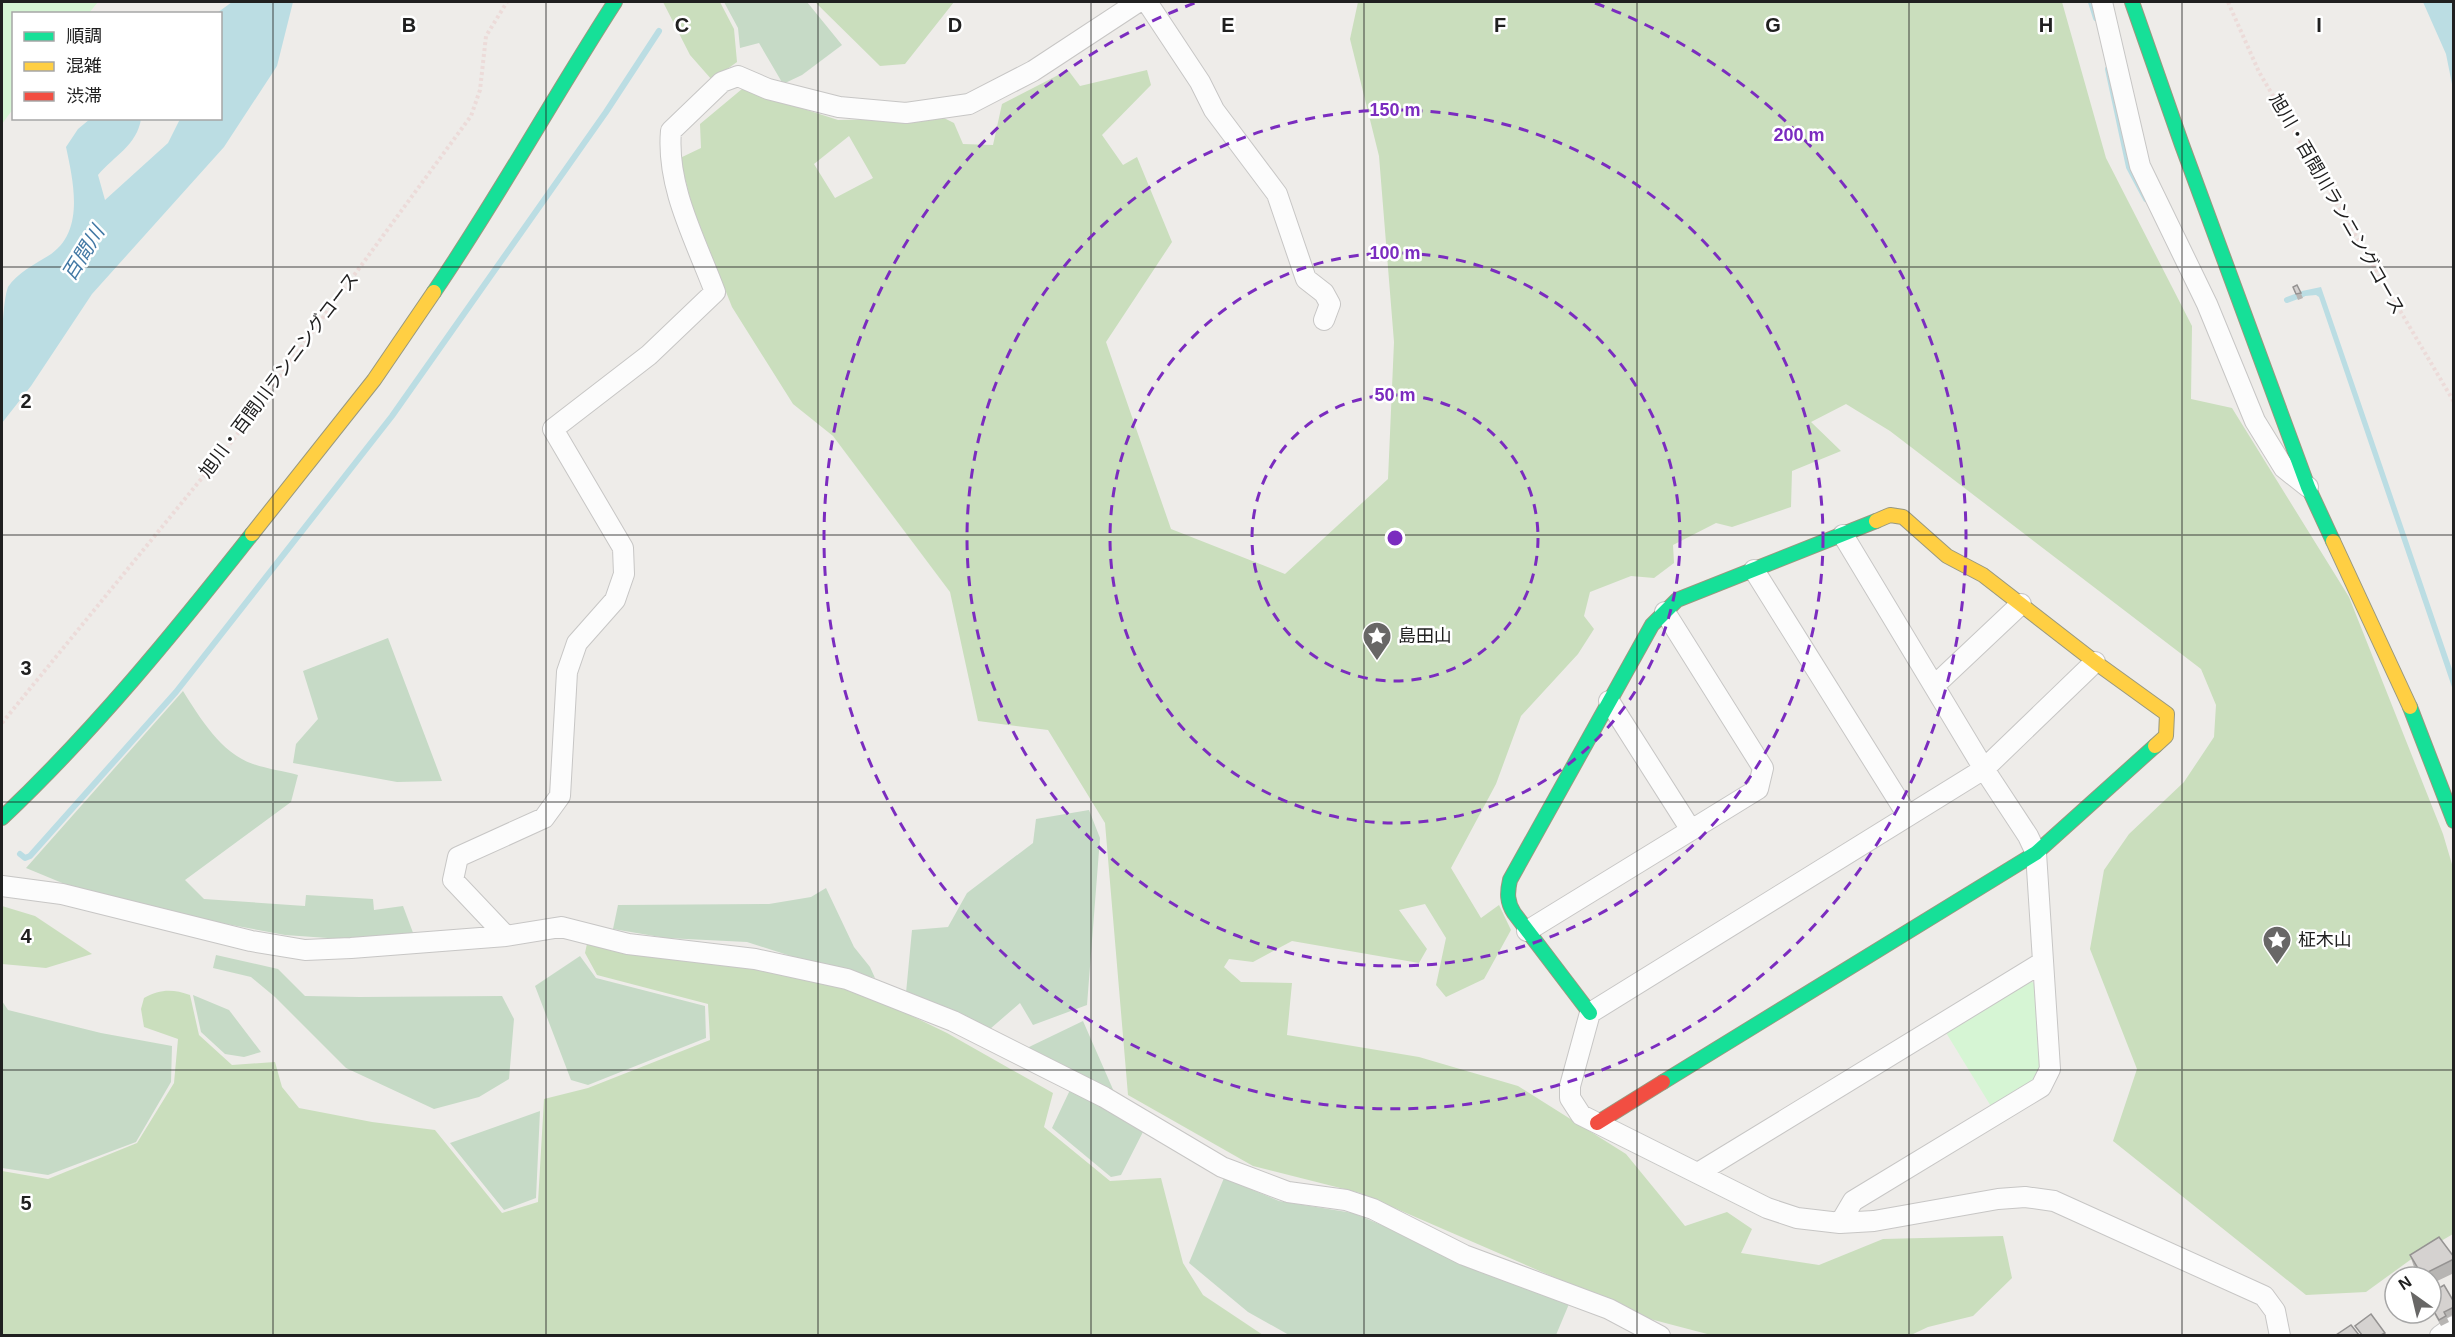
<svg xmlns="http://www.w3.org/2000/svg" width="2455" height="1337" font-family="Arial,'Noto Sans JP',sans-serif">
  <style>
    .forest { fill: #cadebd; fill-rule: evenodd }
    .cemetery { fill: #c6dac6 }
    .park { fill: #d6f5d4 }
    .water { fill: #bbdde3 }
    .lines { fill: none; stroke-linecap: round; stroke-linejoin: round }
    .stream { stroke: #bbdde3; stroke-width: 6 }
    .street-casing { stroke: #c7c6c5; stroke-width: 22 }
    .fast-casing { stroke: #98987f; stroke-width: 16 }
    .slow-casing { stroke: #98987f; stroke-width: 16 }
    .jam-casing { stroke: #98987f; stroke-width: 16 }
    .path { stroke: #ecdbd9; stroke-width: 4; stroke-dasharray: 3 3; stroke-linecap: butt }
    .street { stroke: #fcfcfc; stroke-width: 20 }
    .fast { stroke: #16e098; stroke-width: 14 }
    .slow { stroke: #ffcf43; stroke-width: 14 }
    .jam { stroke: #f24e42; stroke-width: 14 }
    .wall { fill: #b7b5b3 }
    .building { fill: #d5d2d0; stroke: #959392; stroke-width: 1.5 }
    .grid { fill: none; stroke: #202020; stroke-width: 1.5; stroke-opacity: 0.55 }
    .ring { fill: none; stroke: #7b2cbf; stroke-width: 3; stroke-dasharray: 10 8 }
    .labels { text-anchor: middle; dominant-baseline: central; stroke-width: 5; stroke-linejoin: round; paint-order: stroke }
    .street-label { font-size: 18px; fill: #202020; stroke: #fff }
    .poi-label { font-size: 18px; fill: #202020; stroke: #fff; text-anchor: start }
    .water-label { font-size: 20px; font-style: italic; fill: #4278a4; stroke: #fff }
    .grid-label { font-size: 20px; text-anchor: middle; font-weight: bold; fill: #202020; stroke: #fff; stroke-width: 5; stroke-linejoin: round; paint-order: stroke }
    .centre { fill: #7b2cbf; stroke: #fff; stroke-width: 3 }
    .ring-label { font-size: 18px; text-anchor: middle; font-weight: bold; fill: #7b2cbf; stroke: #fff; stroke-width: 5; stroke-linejoin: round; paint-order: stroke }
  </style>
  <rect width="100%" height="100%" fill="#eeece9"/>
  <path class="forest" d="M663,2H720L734,29L737,62L712,80L690,55Z
    M815,2H954L905,64L880,66Z
    M1358,2H2062L2106,158L2192,326L2191,399L2232,408L2349,597L2443,834L2454,871L2453,1234L2417,1255L2366,1292L2306,1295L2113,1141L2137,1069L2090,949L2104,870L2129,834L2184,782L2214,737L2216,705L2201,669L1890,431L1846,404L1811,422L1841,451L1792,471L1791,507L1732,527L1716,523L1673,545L1674,563L1654,578L1631,576L1590,592L1584,616L1594,629L1578,654L1521,716L1496,784L1451,868L1481,918L1499,905L1511,930L1484,979L1446,997L1436,985L1446,938L1425,904L1399,910L1427,949L1419,963L1292,941L1253,962L1229,959L1224,967L1241,982L1292,983L1287,1035L1419,1057L1518,1086L1626,1154L1685,1226L1727,1212L1752,1229L1741,1253L1819,1265L1883,1239L2003,1236L2012,1278L1973,1316L1928,1327L1911,1335H1711L1650,1319L1360,1193L1253,1166L1128,1095L1105,823L1048,730L978,721L950,592L833,436L793,404L732,307L692,206L680,158L701,148L700,124L742,89L838,120L944,118L954,123L963,144L993,145L1002,104L1068,70L1080,86L1147,70L1151,85L1102,135L1123,165L1137,157L1172,242L1106,342L1171,529L1285,574L1388,479L1394,342L1379,156L1350,39ZM849,136L873,178L835,198L814,164Z
    M2,906L35,916L92,954L46,968L2,964Z
    M588,939L734,961L844,983L947,1033L1053,1093L1044,1127L1110,1181L1161,1178L1183,1263L1203,1295L1263,1335H2V1171L48,1179L137,1143L174,1083L178,1039L144,1027L141,1009L144,998C160,989 173,989 190,995L199,1035L232,1065L275,1062L282,1087L299,1108L372,1122L435,1130L502,1213L538,1202L544,1099L588,1088L710,1040L708,1004L597,975L585,953Z"/>
  <path class="cemetery" d="M724,2H807L842,45L802,75L783,84L759,43L740,48L738,28Z
    M388,638L442,781L397,782L293,763L296,744L318,719L303,671Z
    M183,691C200,718 221,753 253,764C267,769 283,771 298,775L291,802L185,880L204,899L305,906L306,895L373,899L374,910L403,906L415,938L356,940L285,935L199,919L67,885L26,868Z
    M1089,810L1100,838L1087,1005L1033,1025L1020,1003L990,1029L906,993L912,930L948,927L967,893L1033,843L1036,819Z
    M826,888L854,947L870,967L875,978L794,957L747,942L666,938L613,929L618,905L769,904L811,897Z
    M216,955L278,969L305,996L360,997L502,996L514,1019L509,1079L479,1097L434,1109L346,1068L275,997L251,977L213,968Z
    M580,956L596,978L705,1006L706,1038L588,1085L571,1080L535,986Z
    M193,995L229,1010L261,1052L244,1057L225,1054L201,1032Z
    M2,1001L8,1010L101,1033L172,1046L171,1082L136,1142L48,1175L2,1168Z
    M1083,1021L1115,1094L1027,1051L1029,1047Z
    M1070,1090L1145,1128L1121,1175L1111,1177L1052,1128Z
    M540,1111L536,1198L504,1210L450,1143Z
    M1224,1178L1279,1201L1353,1213L1569,1304L1556,1335H1289L1248,1312L1189,1263Z"/>
  <path class="park" d="M2,2H98L89,13L14,14L13,109L2,124Z
    M2029,980L2037,985L2042,1068L2035,1081L1992,1108L1945,1031Z"/>
  <path class="water" d="M232,2H293L277,66L224,147L92,294L31,386L2,423C1,395 0,308 8,287C17,273 35,264 48,256C85,233 74,184 66,147L78,129L90,119L99,120L141,119C137,145 114,156 98,175L105,200L168,143L180,119L220,118V14L217,13Z
    M2423,2H2453V89L2446,54Z
    M2321,287L2453,672V690L2319,297L2316,295L2305,296L2302,291Z"/>
  <g class="lines">
    <path class="stream" d="M2091,2L2096,18
      M2108,69L2129,167L2146,199
      M2287,300L2303,294
      M20,854L25,858L30,856L176,692L392,416L606,112L659,31"/>
    <g class="street-casing">
      <path id="street" d="M1147,2L1200,82L1214,110L1277,194L1306,279L1324,293L1330,304L1324,320
        M2102,2L2140,166L2207,304L2255,421L2284,468L2308,487
        M1754,570L1908,816
        M2095,662L1984,769L1590,1013L1570,1086V1098L1581,1115L1767,1208L1797,1218L1840,1223L1874,1221L1998,1199L2025,1197L2054,1201L2264,1296L2275,1311L2280,1336
        M1934,686L2021,604
        M1609,701L1691,830
        M2,886L62,894L251,941L305,950L351,948L506,936L561,927L628,944L755,959L847,979L953,1021L1104,1097L1222,1167L1288,1192L1346,1200L1373,1209L1464,1255L1609,1309L1660,1336
        M1527,931L1758,789L1763,768L1665,612
        M506,936L453,880L458,857L544,818L560,796L567,672L577,643L615,600L624,574L623,548L553,429L649,355L715,292C696,241 666,187 671,131L722,82L738,76L768,89L839,107L906,113L969,104L1033,71L1138,2
        M1698,1173L2043,962
        M1840,1223L1853,1201L2041,1087L2050,1069L2036,853L2028,836L1984,769L1843,535
        M2440,1336L2454,1326"/>
    </g>
    <g class="fast-casing">
      <path id="fast" d="M2132,2L2182,145L2308,487L2333,541
        M434,292C498,198 553,98 615,2
        M2410,707L2454,821
        M2,818C94,731 174,633 252,534
        M1590,1013L1514,913C1507,902 1507,893 1510,880L1652,625L1677,600L1876,521
        M1663,1082L2036,853L2155,746"/>
    </g>
    <g class="slow-casing">
      <path id="slow" d="M1876,521L1890,515L1903,517L1947,556L1983,575L2095,662L2167,714L2166,736L2155,746
        M252,534L374,380L434,292
        M2333,541L2410,707"/>
    </g>
    <g class="jam-casing">
      <path id="jam" d="M1597,1123L1663,1082"/>
    </g>
    <path class="path" d="M2228,2L2259,72L2454,402
      M2,723L233,440L471,116L480,90L486,36L507,2"/>
    <use href="#street" class="street"/>
    <use href="#fast" class="fast"/>
    <use href="#slow" class="slow"/>
    <use href="#jam" class="jam"/>
  </g>
  <path class="wall" d="M2297,285L2303,298L2298,300L2293,287Z
    M2410,1255L2454,1257V1273L2431,1284V1277H2420L2414,1267Z
    M2431,1293L2454,1302V1314L2447,1318L2449,1322L2441,1326L2431,1308Z"/>
  <path class="building" d="M2297,285L2301,293L2296,294L2293,287Z
    M2439,1237L2454,1257V1259L2422,1275L2410,1255Z
    M2444,1285L2454,1302V1307L2444,1312L2446,1316L2439,1320L2431,1306V1293Z
    M2371,1314L2385,1333L2381,1335H2362L2355,1326Z
    M2351,1325L2359,1335H2336Z"/>
  <path class="grid" d="M273,2V1336M546,2V1336M818,2V1336M1091,2V1336M1364,2V1336M1637,2V1336M1909,2V1336M2182,2V1336M2,267H2454M2,535H2454M2,802H2454M2,1070H2454"/>
  <g class="ring">
    <circle cx="1395" cy="538" r="143"/>
    <circle cx="1395" cy="538" r="285"/>
    <circle cx="1395" cy="538" r="428"/>
    <path d="M1595 3A571 571 0 1 1 1195 3"/>
  </g>
  <defs>
    <g id="sight-pin" transform="scale(1.5)"><path d="M0 17L-7.5 6A9.5 9.5 0 1 1 7.5 6Z" fill="#686766" stroke="#fff"/><path d="M0-6L1.8-2.2L6-1.7L2.9 1.2L3.7 5.4L0 3.3L-3.7 5.4L-2.9 1.2L-6-1.7L-1.8-2.2Z" fill="#fff"/></g>
  </defs>
  <g fill-rule="evenodd">
    <use href="#sight-pin" x="1377" y="636"/>
    <use href="#sight-pin" x="2277" y="940"/>
  </g>
  <g class="labels">
    <g class="street-label">
      <text transform="translate(2337 204) rotate(60)">旭川・百間川ランニングコース</text>
      <text transform="translate(279 375) rotate(-53)">旭川・百間川ランニングコース</text>
    </g>
    <g class="poi-label">
      <text x="1398" y="636">島田山</text>
      <text x="2298" y="940">柾木山</text>
    </g>
    <g class="water-label">
      <text transform="translate(83 253) rotate(-58)">百間川</text>
    </g>
  </g>
  <g class="grid-label">
    <text x="409" y="32">B</text>
    <text x="682" y="32">C</text>
    <text x="955" y="32">D</text>
    <text x="1228" y="32">E</text>
    <text x="1500" y="32">F</text>
    <text x="1773" y="32">G</text>
    <text x="2046" y="32">H</text>
    <text x="2319" y="32">I</text>
    <text x="26" y="408">2</text>
    <text x="26" y="675">3</text>
    <text x="26" y="943">4</text>
    <text x="26" y="1210">5</text>
  </g>
  <circle cx="1395" cy="538" r="9" class="centre"/>
  <g class="ring-label">
    <text x="1395" y="116">150 m</text>
    <text x="1799" y="141">200 m</text>
    <text x="1395" y="259">100 m</text>
    <text x="1395" y="401">50 m</text>
  </g>
  <rect width="2455" height="1337" fill="none" stroke="#202020" stroke-width="6"/>
  <rect x="12" y="12" width="210" height="108" fill="#ffffff" stroke="#a6a6a6" stroke-width="1.5"/>
  <rect x="24" y="32" width="30" height="9" fill="#16e098" stroke="#a6a6a6" stroke-width="1.5"/>
  <text x="66" y="42" font-size="18" fill="#202020">順調</text>
  <rect x="24" y="62" width="30" height="9" fill="#ffcf43" stroke="#a6a6a6" stroke-width="1.5"/>
  <text x="66" y="72" font-size="18" fill="#202020">混雑</text>
  <rect x="24" y="92" width="30" height="9" fill="#f24e42" stroke="#a6a6a6" stroke-width="1.5"/>
  <text x="66" y="102" font-size="18" fill="#202020">渋滞</text>
  <g transform="translate(2413 1295) rotate(326)"><circle r="28" fill="#ffffff" stroke="#a6a6a6" stroke-width="1.5"/>
  <path d="M0-4.5L10 22L0 15L-10 22Z" fill="#686766"/>
  <text y="-9" font-size="16" font-weight="bold" text-anchor="middle" fill="#202020">N</text>
  </g>
</svg>
